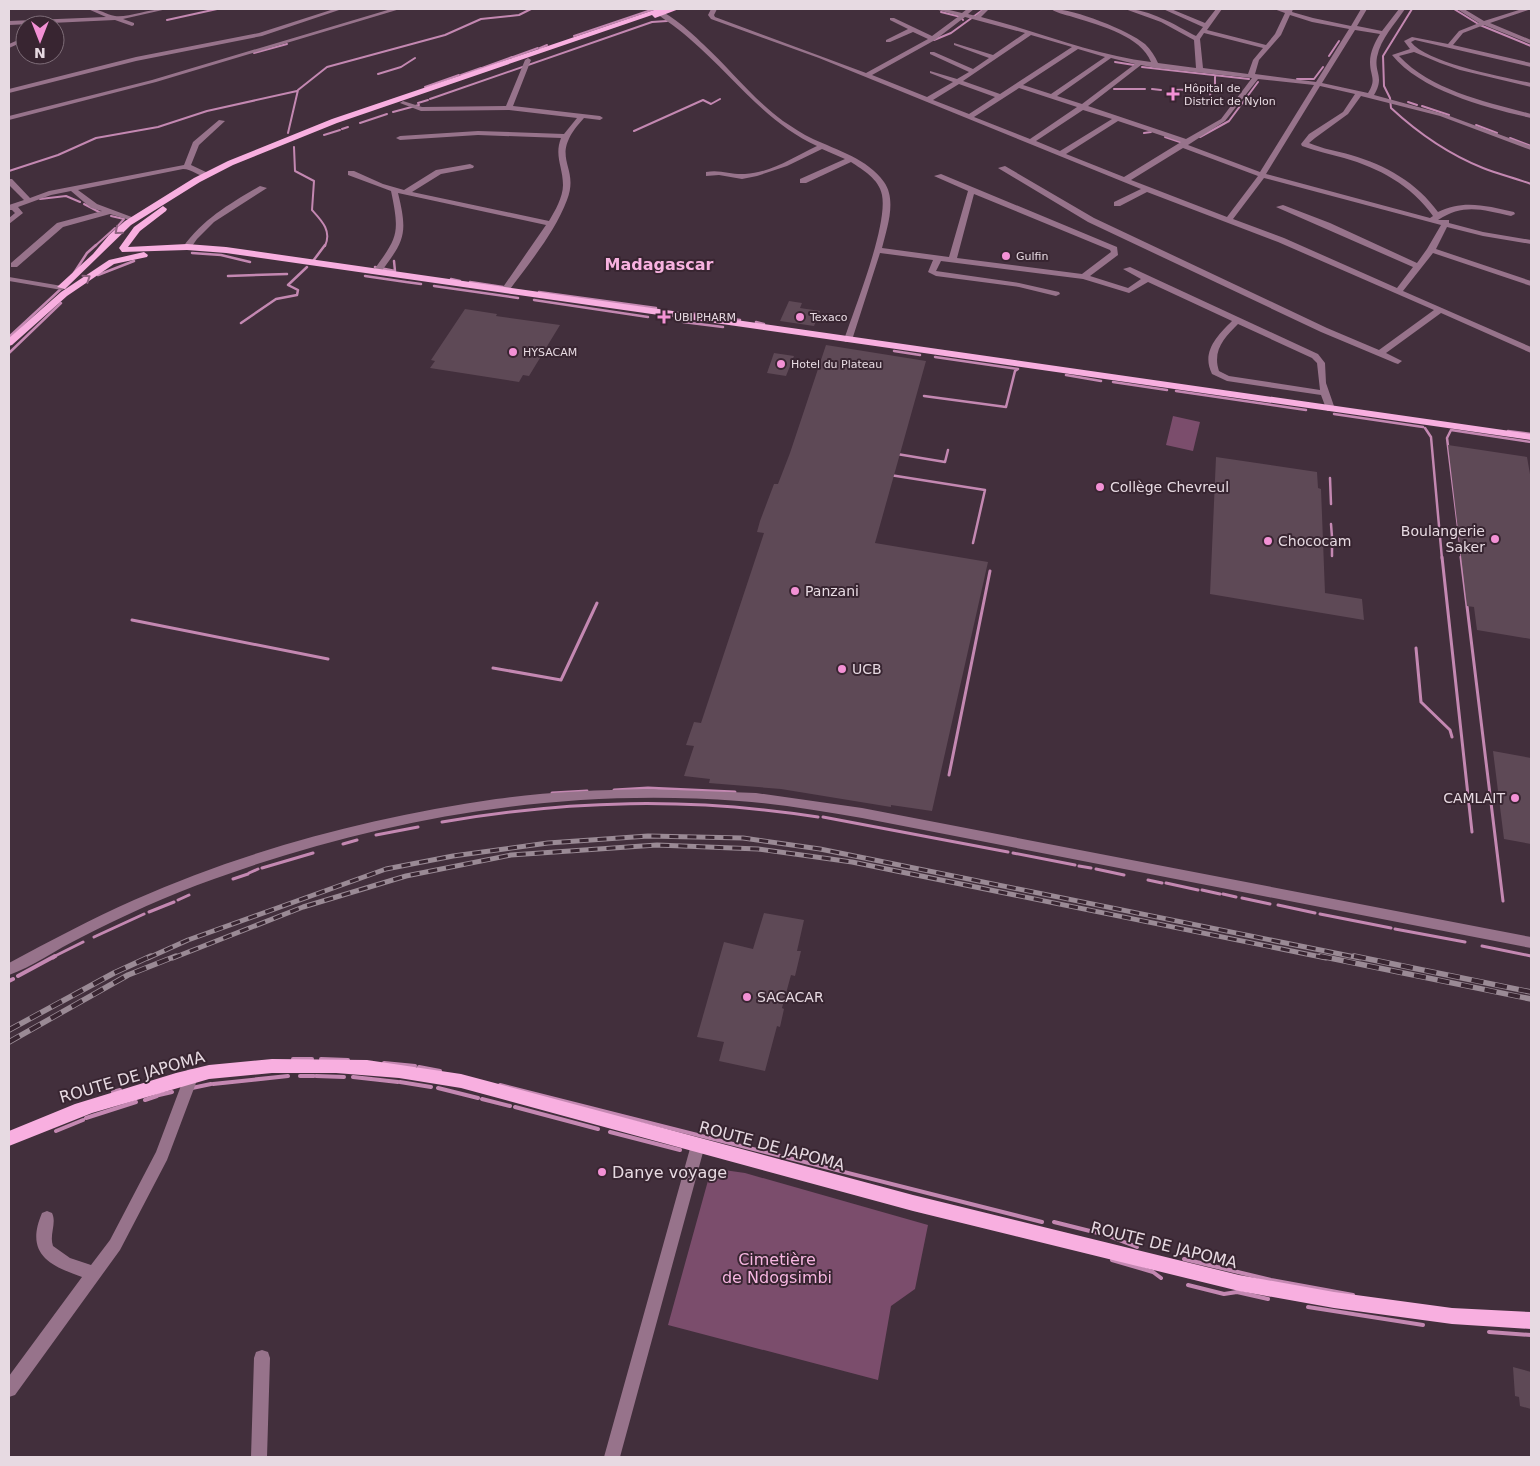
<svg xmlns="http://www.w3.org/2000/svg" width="1540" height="1466" font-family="'DejaVu Sans',sans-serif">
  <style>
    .green { fill: #7b4d6c }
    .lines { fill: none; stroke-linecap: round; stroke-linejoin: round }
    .stream-far3 { stroke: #c488b2; stroke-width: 2 }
    .stream-far2 { stroke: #c488b2; stroke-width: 2.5 }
    .stream-far1 { stroke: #c488b2; stroke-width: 3 }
    .stream { stroke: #c488b2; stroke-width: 4 }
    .building { fill: #5e4956 }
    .minor { fill: #97738b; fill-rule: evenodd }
    .major { fill: #f8afe0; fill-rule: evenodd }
    .rail-far1-casing { stroke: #9a8a95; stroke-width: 5 }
    .rail-casing { stroke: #9a8a95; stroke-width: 5.5 }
    .rail-far1 { stroke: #382531; stroke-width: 3; stroke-dasharray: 9; stroke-linecap: butt }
    .rail { stroke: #382531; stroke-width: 4; stroke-dasharray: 12; stroke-linecap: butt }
    .oneway { stroke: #8e6380 }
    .poi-dot { fill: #f391d5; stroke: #382531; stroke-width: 2 }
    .labels { text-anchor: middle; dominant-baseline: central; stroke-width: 4; stroke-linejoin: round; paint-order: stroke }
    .far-poi-label { font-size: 11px; fill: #e7dae2; stroke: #382531; text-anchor: start }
    .poi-label { font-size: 14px; fill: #e7dae2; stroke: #382531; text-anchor: start }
    .far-district-label { font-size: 16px; font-weight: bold; fill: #f8b2e0; stroke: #382531 }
    .near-street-label { font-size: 16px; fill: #e7dae2; stroke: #382531 }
    .near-poi-label { font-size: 16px; fill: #e7dae2; stroke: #382531; text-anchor: start }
    .near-park-label { font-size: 16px; fill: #f7b6e1; stroke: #382531 }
  </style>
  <rect width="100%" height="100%" fill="#422f3c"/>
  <path class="green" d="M1173,416L1200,422L1193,451L1166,445Z
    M724,1170L745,1173L928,1225L915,1289L891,1306L878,1380L668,1325L709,1177Z"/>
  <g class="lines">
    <path class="stream-far3" d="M1412,9L1383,56L1384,86L1390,98L1391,108C1418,133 1448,154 1483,168C1498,174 1515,178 1531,184
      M1454,9L1480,25L1531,46
      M941,12L961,17L963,20
      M167,20L217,9
      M574,36L654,9
      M934,40L951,33L984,9
      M540,48L547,45
      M254,53L287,44
      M1329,56L1339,41
      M513,57L538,48
      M1115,62L1134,65
      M1142,67L1249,79
      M482,68L512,57
      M378,74L401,67L415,58
      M461,75L481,68
      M1297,79H1314L1323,67
      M425,87L459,75
      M1114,89H1145
      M1152,89L1161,90
      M1172,90L1215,89V76
      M1215,90L1210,94L1212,99L1223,104
      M430,99L652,22L667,21
      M1408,102L1417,105
      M418,103L428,100
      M1422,106L1449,115
      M393,112L419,105
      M360,123L387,114
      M1476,125L1497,133
      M342,129L348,127
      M634,131L703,100L711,104L720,99
      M288,133L298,90L327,67L445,35L481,19L519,15L531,9
      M1144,133L1151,132
      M324,135L340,130
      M1165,137L1183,143
      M1200,137L1229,121L1258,82
      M1510,138L1531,146
      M294,147L295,171L314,181L312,210C322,221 332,231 325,246
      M9,171L58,155L96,138L158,127L207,111L297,91
      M40,199L66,196L80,202
      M84,204L101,213
      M111,216L124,219L117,227
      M95,246L115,228"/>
    <path class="stream-far2" d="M192,253L221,255L250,262
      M313,261L325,245
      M394,261L395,271
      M375,267L395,271
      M74,273L87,253L96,245
      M98,275L134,261
      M228,276L287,274
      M365,276L406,282
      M451,279L460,281
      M406,282L421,284
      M470,282L503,287
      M434,286L518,298
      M539,292L656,308
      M534,300L648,317
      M688,313L740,320
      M683,322L723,327
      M756,322L764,324
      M241,323L276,299L297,295L298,290L288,285L307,267
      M9,337L63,287
      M894,351L920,355
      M9,353L61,303
      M1066,375L1101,381
      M1113,382L1167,390
      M1176,391L1306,410
      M924,396L1006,407L1015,371L1018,369L935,357
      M1334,414L1423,427
      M1425,428L1431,437L1442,559
      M1508,431L1531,434
      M897,454L945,462L948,450
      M890,475L985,490L973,543
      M1330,478L1331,504
      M1331,524L1332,537
      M1332,540V556
      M1462,559L1447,438L1451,430L1531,442"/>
    <path class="stream-far1" d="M1442,557L1472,832
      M1461,557L1503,901
      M132,620L328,659
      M1416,648L1421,702L1450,730L1452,737
      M493,668L561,680L597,603
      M949,775L990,571
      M614,790L648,788L735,792
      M552,793L587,791
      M823,817L1008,852
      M442,822C570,800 689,797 818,817
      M376,835L418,827
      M343,844L357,840
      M1013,853L1075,865
      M1079,866L1091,868
      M262,868L313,853
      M1096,869L1124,875
      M249,873L258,869
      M233,879L248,874
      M1148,880L1162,883
      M1166,883L1198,890
      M1202,890L1220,894
      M1223,894L1236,897
      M1242,898L1270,904
      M178,900L189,895
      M1278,905L1315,913
      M149,912L174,902
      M1320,914L1391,928
      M1395,929L1465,942
      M94,937L144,914
      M1482,946L1531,956
      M57,955L83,942
      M53,958L56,956"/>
    <path class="stream" d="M18,976L55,956
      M9,981L13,979
      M293,1059H312
      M321,1059L348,1060
      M384,1063L415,1066
      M419,1067L440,1071
      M300,1076H314
      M316,1076L344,1077
      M353,1077L398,1082
      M400,1082L431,1087
      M213,1084L288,1076
      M500,1085L1042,1222
      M192,1088L211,1084
      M438,1088L478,1098
      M113,1092L120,1090
      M159,1095L172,1092
      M482,1099L510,1106
      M145,1100L157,1096
      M515,1107L598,1129
      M86,1118L136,1102
      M56,1131L83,1120
      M610,1132L680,1150
      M1054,1222L1106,1235L1137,1247
      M1184,1259L1271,1280L1353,1295
      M1112,1260L1153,1272L1161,1278
      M1188,1285L1224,1294L1237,1292L1268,1299
      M1308,1307L1423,1325
      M1489,1332L1531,1335"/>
  </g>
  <path class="building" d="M789,301L802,303L800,308L820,311L814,326L780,321Z
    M465,309L497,314L496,316L560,325L529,376L523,375L519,382L430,368L435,361L431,360Z
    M826,345L926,361L875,543L988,562L932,811L891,805V807L781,789L709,783L710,779L684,776L694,746L686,745L694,722L701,723L764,533L757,532L760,521L774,484H778L790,453Z
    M774,353L794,356L786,376L767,373Z
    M1448,445L1527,457L1531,480V639L1477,630L1474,607L1467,606L1466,598Z
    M1216,457L1317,472L1318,488L1321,489L1325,593L1362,599L1364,620L1210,594Z
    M1493,751L1531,758V844L1504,839Z
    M764,913L804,920L797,951H801L795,976L791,975L782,1008L784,1009L780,1027L777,1026L765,1071L719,1061L724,1042L697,1037L724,942L753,949Z
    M1513,1367L1531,1372V1409L1520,1406L1519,1397L1515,1396Z"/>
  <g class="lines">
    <path class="minor" d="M88,9C98,8 105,14 115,16C127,18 151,8 167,9L123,19L134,23V25L132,26L115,20L9,25V21L106,17Z
      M334,9H342L262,36L136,61L9,93V89L136,57L259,33Z
      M391,9H400L156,82L9,120V116L152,80Z
      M711,9H717L714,15L715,17L866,73L928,39L913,32L890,42H886V40L908,29L890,20V18H894L932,36L959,16L935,9H945L962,13L967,9H974L968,14L976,16L983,9H989L981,17C1038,31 1093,55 1151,62C1141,36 1101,26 1076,18C1068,15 1058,14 1051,9C1072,8 1128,30 1145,44C1151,50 1155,56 1158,63L1196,68L1194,40L1161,22L1125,9C1150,9 1175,25 1196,36L1203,27L1163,9H1171L1205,23L1216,9H1222L1207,30L1266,45L1275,34L1285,13L1274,9H1293L1292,12L1313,18L1351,26L1361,9H1367L1357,26L1382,31L1399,9H1405C1395,24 1381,38 1377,57C1374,74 1385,76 1374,95L1444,114L1531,146V150L1440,116L1361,96L1348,114L1315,138L1309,143C1323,149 1337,151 1351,155C1386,165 1417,183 1438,212C1463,199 1488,206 1514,212L1515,214L1511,216C1483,210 1464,203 1438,220H1449V223L1483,232L1531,240V244L1483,236L1447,227L1436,249L1531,281V286L1433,253L1403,291L1531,347V353L1441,313L1386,353L1402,361L1398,364L1395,363L1321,332L1088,222L998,168L1005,166L1094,218L1327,328L1379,350L1434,310L1278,242L1147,192L1120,206H1114V202L1141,189L819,58L711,19L708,15ZM1290,15L1312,22L1349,29L1316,82L1255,74L1259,60L1281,35ZM965,17L1025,33L993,55L954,43V45L989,58L973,69L934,52H930V54L969,72L957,79L930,71V73L953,82L927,97L872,75L935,40ZM1355,30L1380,34C1375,42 1370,52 1370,62C1370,76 1377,79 1368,93L1322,83ZM1204,33L1263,48L1253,60L1248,74L1203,68L1200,39ZM1031,35L1072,47L1000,94L963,81ZM1078,49L1105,57L1051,94L1023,85ZM1111,58L1135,64L1082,104L1057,96ZM1141,65L1156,68L1252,78L1221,119L1186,139L1088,106ZM1258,79L1314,85L1260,172L1188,145L1225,121ZM959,84L995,97L969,114L933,100ZM1320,86L1355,94L1343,112L1309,134L1301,144L1302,146C1316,151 1330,154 1344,158C1379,168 1411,185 1433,216L1430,218L1266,174ZM1019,88L1077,107L1030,139L974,117ZM1083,110L1112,119L1060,151L1036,141ZM1118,121L1181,142L1124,177L1066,154ZM1183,148L1258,176L1227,217L1131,180ZM1264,178L1441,225L1427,249L1417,263L1330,223L1283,205L1276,207L1413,267L1397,288L1284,238L1233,219Z
      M1457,9H1464L1484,21L1522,9H1531L1490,23L1531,40V44L1484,25L1463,33L1453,45L1531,63V67L1415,40L1411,42C1427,63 1503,77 1531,83V87L1460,70L1440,63L1414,52L1399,56C1432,91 1487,102 1531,114V118C1487,108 1421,91 1392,55L1410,49L1404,41L1412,37L1448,44L1459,31L1479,23Z
      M654,10C666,9 694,35 703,44C730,69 753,99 783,121C793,127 802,134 813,139C837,150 868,159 884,182C897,200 887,228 882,248L949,257L968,191L934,176L941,174L1117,247L1118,255L1090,276L1128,288L1141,279L1123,269L1130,267L1318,354L1325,363L1326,383L1335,409L1333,411H1327L1321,395L1227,381L1212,374C1201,352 1217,336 1232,321L1148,282L1129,293L1083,279L941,261L936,271L1019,283L1059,292L1060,294L1056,296L1019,287L936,276L928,272L933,260L880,253L852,340L851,342H845L844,340C855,307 888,225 882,195C879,179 863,170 851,162L806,183H800V179L845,159L822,149L787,166L757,176L742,179L719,175L706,176V172C720,169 731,175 745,174C770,173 794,157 817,146C765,122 733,76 691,40C679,29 667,21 654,12ZM974,194L1110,250L1111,252L1082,274L957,258ZM1238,324L1312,358L1317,363L1320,390L1229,376L1219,371C1212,350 1225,337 1238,324Z
      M25,37V41L9,48V44Z
      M528,58L531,60L513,106L600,116L603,118L600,120L584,118C546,159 581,164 567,200C554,234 529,263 508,292H502L501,290L546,225L398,193C408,234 405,240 380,273H374L373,271C398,237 400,234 391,191L348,175V171H354L383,184L404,190L436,170L470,164L474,166L473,168L441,174L412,192L549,221C555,211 563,197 563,185C563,167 554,156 561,138L478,135L400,140L396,138L400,136L478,131L564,134L577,118L509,110L421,111L400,103L403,101L422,107L506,106L525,60Z
      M219,120L225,121L199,145L191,165L208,173V177C199,177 192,169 183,169L78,190L97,204L137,219L133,221L110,214L63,227L17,267H11V263L57,223L102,211L91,208L71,191L51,195L18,207L23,213L9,224V218L15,213L12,210H9V205L24,200L9,185V179H12L30,198L49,191L184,165L193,142Z
      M260,186L267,188L214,222L197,239L190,249H184L183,247C203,219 231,203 260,186Z
      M9,277L62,286L66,288L62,290L9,281Z
      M646,789L756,793L862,808L1531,937V948L862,818C821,811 780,804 739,801C561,787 381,818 214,879C168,895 123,916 80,938C57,949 32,967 9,975V963C50,941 91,919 134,900C249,849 372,817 496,799C546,792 596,790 646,789Z
      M192,1069L197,1070L199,1075L167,1160L120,1250L15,1395L9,1397V1376L82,1277C48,1265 25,1253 42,1213L47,1211L52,1213C57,1223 49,1235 53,1246L70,1258L91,1265L110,1240L156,1152L185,1075L187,1070Z
      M698,1138L703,1140L705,1145L620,1457H604L691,1145L693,1140Z
      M262,1350L268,1352L270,1358L267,1457H251L254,1358L256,1352Z"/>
    <path class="major" d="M657,9H679L655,18L652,15L337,123L233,165L200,182L131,225L65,289L57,287L93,254L109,235L125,221L194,178L228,161L332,119Z
      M163,206L167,209L166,211L140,231L128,247L187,244L226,247L1531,434V440L226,253L187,250L122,252L119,248L134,227Z
      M144,252L148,255L147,257L114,264L67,296L12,345L9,346V338L61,292L109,260Z
      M272,1059L367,1060L461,1074L913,1195L1239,1275L1334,1292L1452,1308L1531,1312V1329L1452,1324L1334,1308L1239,1291L913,1211L461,1088L399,1078L336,1073H272L209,1079L92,1113L9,1146V1131L75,1104L176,1073L209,1065Z"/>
    <g class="rail-far1-casing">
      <path id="rail-far1" d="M148,958L188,940L386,869L453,856L548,843L648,836L743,838L820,849L1360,958
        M173,958L303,907L406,876L511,855L657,845L758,849L852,862L1326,958"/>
    </g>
    <g class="rail-casing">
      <path id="rail" d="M1320,956L1531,999
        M1354,956L1531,992
        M9,1030L114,973L151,956
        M9,1042L128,975L176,956"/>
    </g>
    <use href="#rail-far1" class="rail-far1"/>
    <use href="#rail" class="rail"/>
  </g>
  <defs><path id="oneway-chevron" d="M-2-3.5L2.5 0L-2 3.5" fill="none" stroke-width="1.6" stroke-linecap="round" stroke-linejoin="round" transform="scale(1.25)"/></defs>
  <g class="oneway">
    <use href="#oneway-chevron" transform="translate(118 231) rotate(140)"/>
    <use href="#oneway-chevron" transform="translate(87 278) rotate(-34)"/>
  </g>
  <g class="poi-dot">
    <path d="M1170.5 86.5h5v5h5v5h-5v5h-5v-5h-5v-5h5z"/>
    <circle cx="1006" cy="256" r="5"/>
    <path d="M661.5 309.5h5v5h5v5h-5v5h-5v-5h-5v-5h5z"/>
    <circle cx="800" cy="317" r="5"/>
    <circle cx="513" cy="352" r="5"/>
    <circle cx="781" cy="364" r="5"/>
    <circle cx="1100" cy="487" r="5"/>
    <circle cx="1495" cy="539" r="5"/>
    <circle cx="1268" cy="541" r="5"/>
    <circle cx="795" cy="591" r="5"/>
    <circle cx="842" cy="669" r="5"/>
    <circle cx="1515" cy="798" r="5"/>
    <circle cx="747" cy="997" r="5"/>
    <circle cx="602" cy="1172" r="5"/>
  </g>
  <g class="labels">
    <g class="far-poi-label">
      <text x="1184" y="88">Hôpital de<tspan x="1184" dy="13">District de Nylon</tspan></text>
      <text x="1016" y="256">Gulfin</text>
      <text x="674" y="317">UBI PHARM</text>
      <text x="810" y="317">Texaco</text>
      <text x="523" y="352">HYSACAM</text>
      <text x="791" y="364">Hotel du Plateau</text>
    </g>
    <g class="poi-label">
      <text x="1110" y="487">Collège Chevreul</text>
      <text x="1485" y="531" text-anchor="end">Boulangerie<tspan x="1485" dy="16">Saker</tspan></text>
      <text x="1278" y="541">Chococam</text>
      <text x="805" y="591">Panzani</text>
      <text x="852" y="669">UCB</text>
      <text x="1505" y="798" text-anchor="end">CAMLAIT</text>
      <text x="757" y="997">SACACAR</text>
    </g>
    <g class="far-district-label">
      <text x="659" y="264">Madagascar</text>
    </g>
    <g class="near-street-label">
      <text transform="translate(132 1077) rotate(-16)">ROUTE DE JAPOMA</text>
      <text transform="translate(772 1146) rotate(15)">ROUTE DE JAPOMA</text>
      <text transform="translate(1164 1245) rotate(14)">ROUTE DE JAPOMA</text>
    </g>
    <g class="near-poi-label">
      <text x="612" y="1172">Danye voyage</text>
    </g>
    <g class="near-park-label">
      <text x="777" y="1259">Cimetière<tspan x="777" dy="18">de Ndogsimbi</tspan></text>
    </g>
  </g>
  <rect width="1540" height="1466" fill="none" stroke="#e7dae2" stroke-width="20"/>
  <g transform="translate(40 40) rotate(180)"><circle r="24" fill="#382531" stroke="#7e6d78"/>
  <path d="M0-4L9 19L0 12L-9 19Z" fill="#f391d5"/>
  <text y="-8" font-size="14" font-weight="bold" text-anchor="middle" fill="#e7dae2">N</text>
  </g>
</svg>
